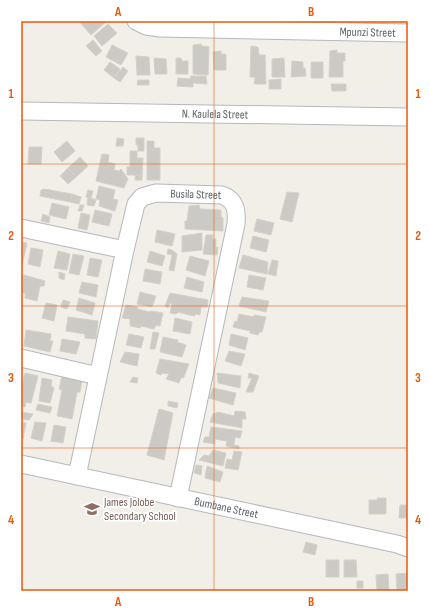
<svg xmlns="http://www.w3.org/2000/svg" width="429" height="612" font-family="'Sofia Sans Condensed',sans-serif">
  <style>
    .building { fill: #cccac5; stroke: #d6d1c6 }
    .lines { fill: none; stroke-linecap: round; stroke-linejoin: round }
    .minor-casing { stroke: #b5b8bc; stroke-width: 19 }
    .minor { stroke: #fff; stroke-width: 17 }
    .grid { fill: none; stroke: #e8590c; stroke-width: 1; stroke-opacity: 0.55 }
    .labels { text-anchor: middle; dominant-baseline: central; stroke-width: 3.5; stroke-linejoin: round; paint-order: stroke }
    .street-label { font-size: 12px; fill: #5f6368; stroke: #fff }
    .education-label { font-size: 12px; fill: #785e54; stroke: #fff; text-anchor: start }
    .neatline { fill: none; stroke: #e8590c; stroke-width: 1.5 }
    .grid-label { font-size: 13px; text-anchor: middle; font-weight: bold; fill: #e8590c }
  </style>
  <rect width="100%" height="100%" fill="#f1efe8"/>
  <path class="building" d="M79,21H107L91,35Z
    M108,24L117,33L102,46L94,36Z
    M93,40L102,51L96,56L86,46Z
    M201,44L202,46L209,47L208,75L193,74V45Z
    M112,45L128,53L121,65L106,57Z
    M251,46L258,47L259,55H265L266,84H254L255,77H250Z
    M337,50V53H345V61H343V77H329L330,51Z
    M221,51V54H226V70H214L213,52Z
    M136,56L149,57L150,75H137Z
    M154,58L166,59L167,74H155Z
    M176,58H181L182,61H188V74H176Z
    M284,58L285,77H272V59Z
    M292,61L303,62V68H305L306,76L291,77Z
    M110,62L120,69L114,78L104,70Z
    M311,62H323V78H311Z
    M123,67L128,71L120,82L114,78Z
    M191,76H206L207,84L193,83V87L177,86L178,78L190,79Z
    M281,79V89H269V80Z
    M138,80H149V85H137Z
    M331,84H346V91H332Z
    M117,138L124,139L123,146H116Z
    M136,138H144V151H138V145H136Z
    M67,141L75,151L62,162L54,152Z
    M147,141H154V148H160V180H147Z
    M29,147H42L41,164H28Z
    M130,151H137V158H143L142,175H127V167H130Z
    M102,154L109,155L108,162L115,164L114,170L119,171L121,169L128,179L124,188L96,181Z
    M80,157L88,166L76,177L68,168Z
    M68,168L76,177L68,184L60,176Z
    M135,175H142V180H135Z
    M99,186L115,190L113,199L118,200L115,211L99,206L100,200L96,199Z
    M44,189L72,194L70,202L40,196L41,190Z
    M88,190L93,191L91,198L86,197Z
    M287,192L299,193L292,222L280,219Z
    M72,194L81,197L79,204L70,202Z
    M88,197L96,200L94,206L87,205Z
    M52,203L69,207L66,219L49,215Z
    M80,205H84L82,211H78Z
    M199,205L200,209L221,210V217L223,218V231L185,229V221H187L189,206Z
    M95,210L112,214L109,226L92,222Z
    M81,213L90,215L87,230L78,228Z
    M43,214L50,217L49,223L41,221Z
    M257,219L274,223L271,235L254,231Z
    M157,230L175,234L172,246L155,242Z
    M202,233V250L182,252V236Z
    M206,235H213L212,239H216V248L218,247L217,255L203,254Z
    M253,236L269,240L266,252L250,248Z
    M21,242L27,243L21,270Z
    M31,248L43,250L40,267L28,264Z
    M168,249L172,250L177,254L174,271L169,270L172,255L167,254Z
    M58,251L70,254L67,270L54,268Z
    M150,251L165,256L162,266L147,262Z
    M73,254L84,256L79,275L69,273Z
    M243,255L268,262L267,274L239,268Z
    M190,256L209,261L205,276L186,270Z
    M90,258L102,260L98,277L87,275Z
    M272,260L278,261L276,276L268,274Z
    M145,269L162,272L160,284L143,281Z
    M59,272L65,274L64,280L59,278Z
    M21,274L24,275L21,289Z
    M24,275L45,281L44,286H40L37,301L25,298V293L21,292Z
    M249,275L266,278L263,290L247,287Z
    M187,277L204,282L202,292L184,288Z
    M82,282L98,285L96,297L79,293Z
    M140,292L156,296L152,307L137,304Z
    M170,293L208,300L207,307H201L200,315L196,314L194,316L178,312L176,314L170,313L172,303H170L168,308L165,306Z
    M242,297L269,301L266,312L239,306Z
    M79,298L95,303L92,315L76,310Z
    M63,300L70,302L67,309L61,307Z
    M46,303L57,305L54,321L42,318Z
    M126,305L137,307L138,309L149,312L151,311L163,313L160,326L156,325L154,329L141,326L140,328L130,326V319L122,318Z
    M239,314L254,317V315L266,317L262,332H259L258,335L250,333V331L233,327L235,321L237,322Z
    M68,317L98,321L96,339L85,338V334L66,331Z
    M175,318L192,322L190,334L173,331Z
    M26,330L51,334L50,341H53L50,352L24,346Z
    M153,332L159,333L155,349H150Z
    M129,334L144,337L141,348L126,345Z
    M231,334L248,338L245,350L229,345Z
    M163,337L178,340L177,342L186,345L182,357L160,352Z
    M62,339L80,342L76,354L60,351Z
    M229,351L245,354L241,366L225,361Z
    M125,352L139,354L137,366L120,362Z
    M160,359L189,364L184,377L181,378L179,383L166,379L169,374L162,373L161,375L156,373Z
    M25,373L38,376L31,403L26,402L25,407L21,406V390Z
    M217,373L241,376L240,388L218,383Z
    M249,373L259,376L253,392H246L252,378H248Z
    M62,376L82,381L80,392H77L72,419L57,416L62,390L59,389Z
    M133,377L138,378L137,383L130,382Z
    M42,378L52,380L51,386L54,388L50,403L39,401Z
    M213,388L236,393L233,405L209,398Z
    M168,401L178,403L177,408L168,406Z
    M38,404L52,407L50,413L36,410Z
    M159,409L173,413L164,460L147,455Z
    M235,411L245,412L246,419H242V428L210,422L213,414L218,412L234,416Z
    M21,412L33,414L29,420L21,419Z
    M21,422L26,423L23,439H21Z
    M35,422L46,423L42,441L31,438Z
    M54,425L66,427L63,443L51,441Z
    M211,427L242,431L240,438L235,437L234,445L239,446V449L226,446L227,441L215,439V444L203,442L205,437H209Z
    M213,450L226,453L223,466L199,460L204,455L209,456Z
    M234,451L242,452L238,470L225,468L227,459L232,460Z
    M196,465L202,466L201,475L194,473Z
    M207,466L223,472L220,482L205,478Z
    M377,498H386V514H369V500H377Z
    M400,505H408V518H399Z
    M306,542L317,545L315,555L303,552Z
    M326,560H339V577H326Z
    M344,560H356L357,577H344Z
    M408,573V590L397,591L396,574Z
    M388,574L389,591H377L376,575Z
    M357,581H363V588H357Z"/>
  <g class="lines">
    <g class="minor-casing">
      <g id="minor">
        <path id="s1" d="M136,21L146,26L160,28L408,33"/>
        <path id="s2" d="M21,111L408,117"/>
        <path d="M21,228L125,250"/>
        <path d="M21,358L98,376"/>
        <path id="s3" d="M21,464L397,544L408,548"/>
        <path id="s4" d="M77,476L125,250L136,204L142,197L156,193L222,195C236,200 237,211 236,224L178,498"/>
      </g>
    </g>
    <use href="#minor" class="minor"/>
  </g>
  <path class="grid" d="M214,21V591M21,164H408M21,306H408M21,448H408"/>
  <defs>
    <g id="school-bare" transform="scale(1.2)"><path d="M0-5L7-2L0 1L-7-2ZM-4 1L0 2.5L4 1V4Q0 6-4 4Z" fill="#8d6e63" stroke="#fff" stroke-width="2.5" paint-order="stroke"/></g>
  </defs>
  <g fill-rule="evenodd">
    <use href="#school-bare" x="92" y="509"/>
  </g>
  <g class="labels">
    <g class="street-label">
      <text stroke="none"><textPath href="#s1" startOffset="233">Mpunzi Street</textPath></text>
      <text stroke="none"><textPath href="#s2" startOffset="194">N. Kaulela Street</textPath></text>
      <text stroke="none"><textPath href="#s4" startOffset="342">Busila Street</textPath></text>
      <text stroke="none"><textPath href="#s3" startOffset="210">Bumbane Street</textPath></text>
    </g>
    <g class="education-label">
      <text x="104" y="502">James Jolobe<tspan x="104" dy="14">Secondary School</tspan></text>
    </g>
  </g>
  <rect width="429" height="612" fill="none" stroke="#ffffff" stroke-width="44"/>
  <rect x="22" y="22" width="385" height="568" class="neatline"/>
  <g class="grid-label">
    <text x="118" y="16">A</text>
    <text x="311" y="16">B</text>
    <text x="11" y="98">1</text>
    <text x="418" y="98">1</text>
    <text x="11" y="240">2</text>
    <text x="418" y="240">2</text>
    <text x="11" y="382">3</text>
    <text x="418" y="382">3</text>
    <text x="11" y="524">4</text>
    <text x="418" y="524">4</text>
    <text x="118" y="606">A</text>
    <text x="311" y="606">B</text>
  </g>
</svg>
